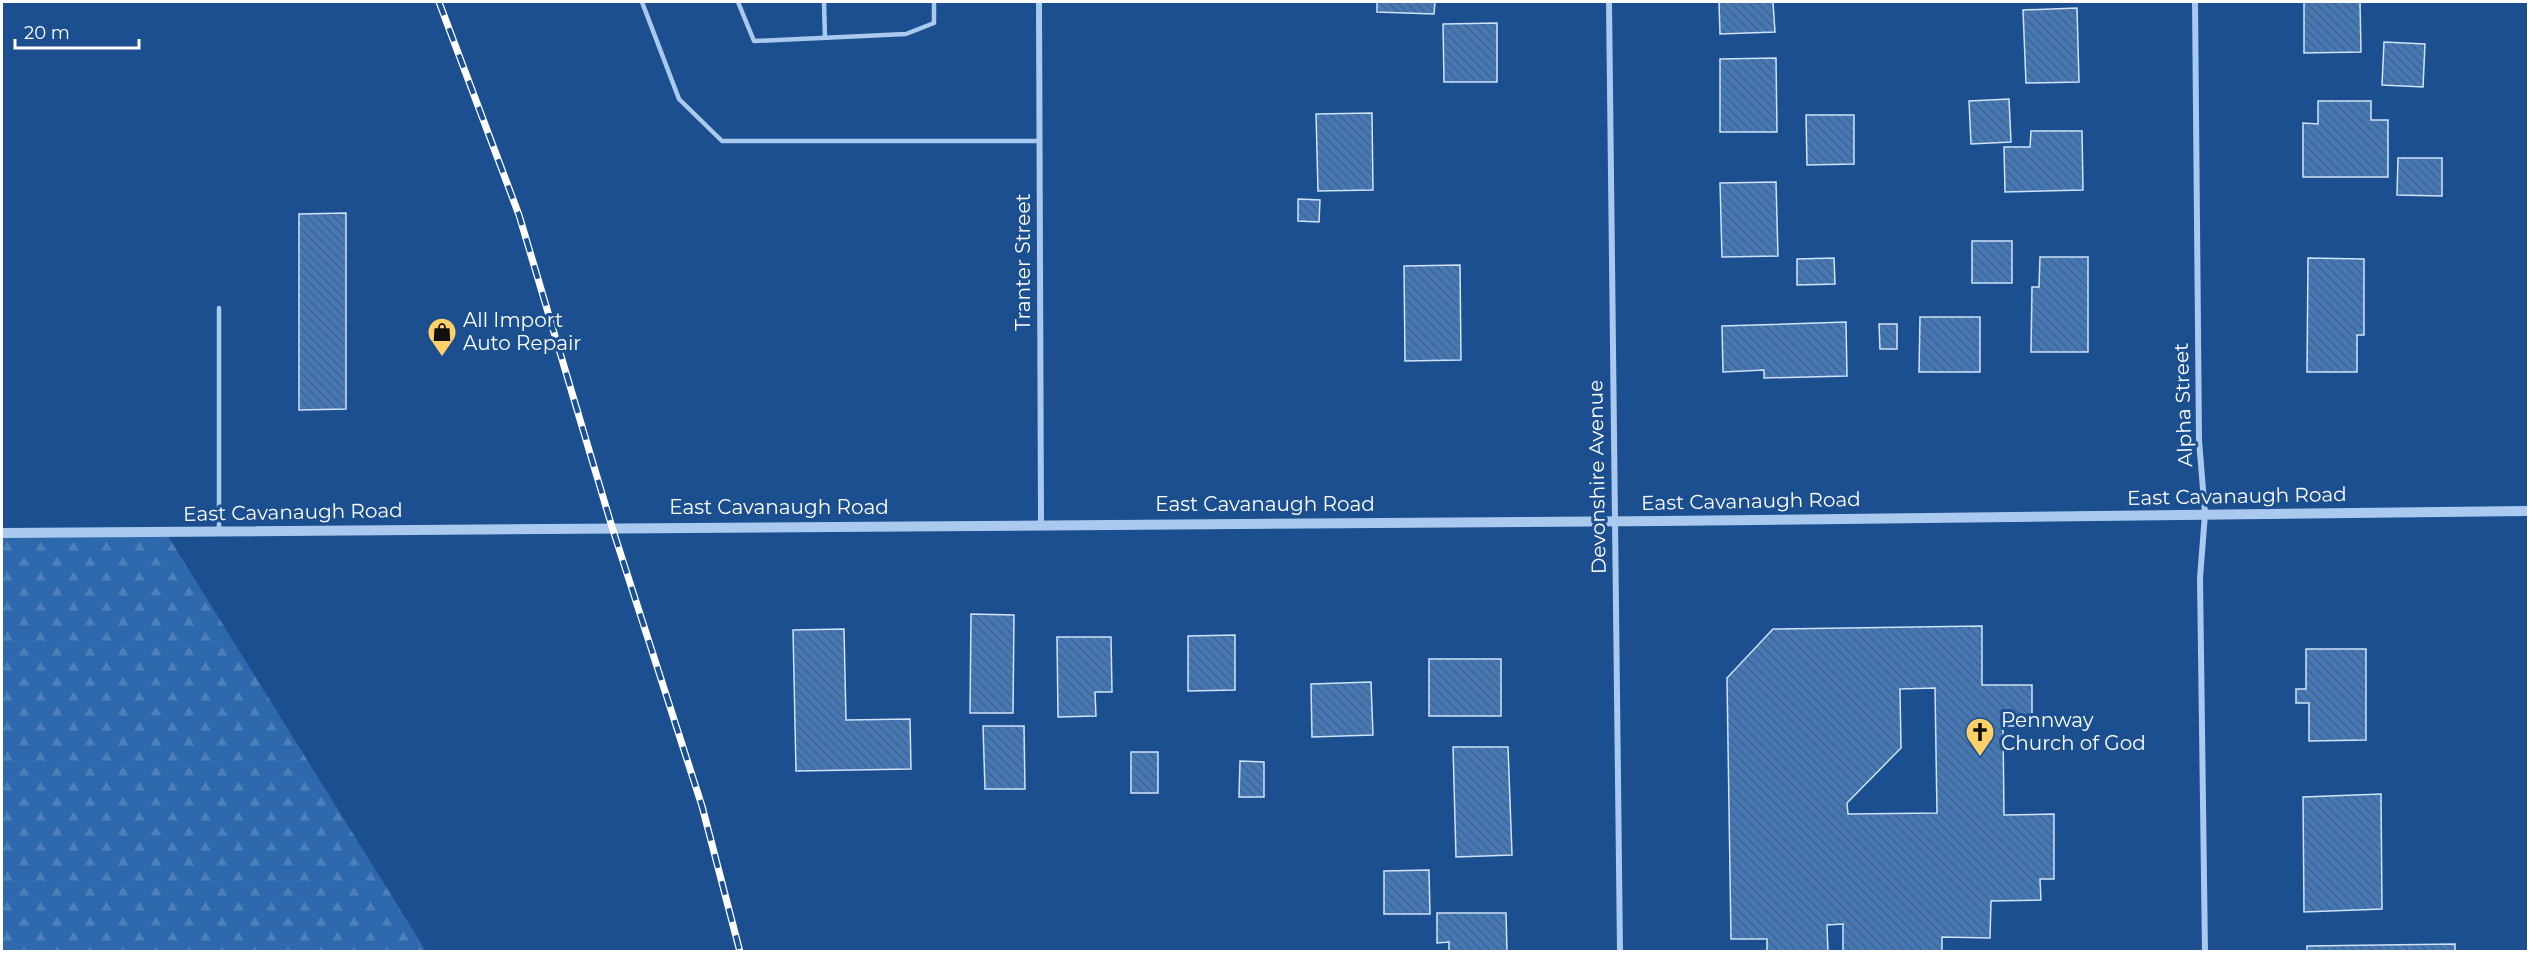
<svg xmlns="http://www.w3.org/2000/svg" width="2530" height="953" font-family="Montserrat,sans-serif">
  <style>
    .forest { fill: url(#forest-firs) }
    .building { fill: url(#building-back-hatch); stroke: #cfe3fa; stroke-width: 1.5; fill-rule: evenodd }
    .lines { fill: none; stroke-linecap: round; stroke-linejoin: round }
    .service { stroke: #a9c9ee; stroke-width: 4.5 }
    .minor { stroke: #a9c9ee; stroke-width: 6 }
    .tertiary { stroke: #a9c9ee; stroke-width: 10 }
    .rail-casing { stroke: #fff; stroke-width: 7 }
    .rail { stroke: #1b4f8f; stroke-width: 4.5; stroke-dasharray: 14; stroke-linecap: butt }
    .labels { text-anchor: middle; dominant-baseline: central; stroke-width: 6; stroke-linejoin: round; paint-order: stroke }
    .street-label { font-size: 20px; fill: #fff; stroke: #1b4f8f }
    .poi-label { font-size: 20px; fill: #fff; stroke: #1b4f8f; text-anchor: start }
  </style>
  <defs>
    <pattern id="forest-firs" width="22" height="20" patternUnits="userSpaceOnUse" patternTransform="scale(1.5)"><rect width="22" height="20" fill="#2e69ad"/><path d="M5 1l3.5 6h-7zM16 11l3.5 6h-7z" fill="#4d80b9"/></pattern>
    <pattern id="building-back-hatch" width="6" height="6" patternUnits="userSpaceOnUse" patternTransform="scale(1.5)"><rect width="6" height="6" fill="#4478b7"/><path d="M-1 5l2 2M0 0l6 6M5-1l2 2" fill="none" stroke="#486282"/></pattern>
  </defs>
  <rect width="100%" height="100%" fill="#1b4f8f"/>
  <path class="forest" d="M166,533L426,951H2V536Z"/>
  <path class="building" d="M1377,2H1435L1434,14L1377,12Z
    M1719,2H1773L1775,32L1720,34Z
    M2304,2H2360L2361,52L2304,53Z
    M2077,8L2079,82L2026,83L2023,10Z
    M1497,23V82H1444L1443,24Z
    M2384,42L2425,44L2423,87L2382,85Z
    M1776,58L1777,132H1720V59Z
    M2009,99L2011,142L1971,144L1969,101Z
    M2318,101H2371V120H2388V177H2303V123L2318,124Z
    M1372,113L1373,190L1318,191L1316,114Z
    M1806,115H1854V164L1807,165Z
    M2031,131H2082L2083,190L2005,192L2004,147H2030Z
    M2398,158H2442V196L2397,195Z
    M1776,182L1778,256L1722,257L1720,183Z
    M1298,199L1320,200L1319,222L1298,221Z
    M346,213V409L299,410V214Z
    M1972,241H2012V283H1972Z
    M2040,257H2088V352H2031L2032,287H2039Z
    M1834,258L1835,284L1797,285V259Z
    M2308,258L2364,259V335H2357V372H2307Z
    M1460,265L1461,360L1405,361L1404,266Z
    M1920,317H1980V372H1919Z
    M1846,322L1847,376L1764,378V370L1723,372L1722,326Z
    M1879,324H1897V349H1880Z
    M971,614L1014,615L1013,713H970Z
    M1982,626V685H2032V726H2003L2004,815L2054,814V879H2040L2041,900L1991,901L1990,938L1942,937V952H1843V924L1827,925L1828,952H1767V939H1731L1727,678L1773,629ZM1935,688L1937,813L1848,814L1847,803L1901,748L1900,689Z
    M844,629L846,720L910,719L911,769L796,771L793,630Z
    M1235,635V690L1188,691V636Z
    M1057,637H1111L1112,692H1095L1096,716L1058,717Z
    M2306,649H2366V740L2309,741V703H2296V689H2306Z
    M1429,659H1501V716H1429Z
    M1371,682L1373,735L1312,737L1311,684Z
    M983,726H1024L1025,789H985Z
    M1453,747H1508L1512,855L1456,857Z
    M1131,752H1158V793H1131Z
    M1240,761L1264,762V797H1239Z
    M2381,794L2382,909L2304,912L2303,797Z
    M1429,870L1430,914H1384V871Z
    M1437,913H1506L1507,952H1449V942L1437,943Z
    M2455,944V952H2307V946Z"/>
  <g class="lines">
    <path class="service" d="M642,2L679,99L722,141H1039
      M738,2L754,41L906,34L934,23V2
      M824,2L825,38
      M219,308V531"/>
    <path class="minor" d="M1039,2L1041,523
      M1609,2L1620,952
      M2195,2L2199,440L2205,514L2200,578L2205,952"/>
    <path class="tertiary" d="M2,533L1662,521L2528,511"/>
    <g class="rail-casing">
      <path id="rail" d="M439,2L519,215L612,527L702,806L740,952"/>
    </g>
    <use href="#rail" class="rail"/>
  </g>
  <defs>
    <g id="shop-pin" transform="scale(1.5)"><path d="M0 17L-7.5 6A9.5 9.5 0 1 1 7.5 6Z" fill="#ffd166" stroke="#1b4f8f"/><path d="M-5-2.5h2.3a2.7 3.5 0 0 1 5.4 0H5L5.5 6h-11ZM-1.5-2.5h3a1.5 2.3 0 0 0-3 0Z" fill="#111"/></g>
    <g id="church-pin" transform="scale(1.5)"><path d="M0 17L-7.5 6A9.5 9.5 0 1 1 7.5 6Z" fill="#ffd166" stroke="#1b4f8f"/><path d="M-1.2-6h2.4v3.5h3.3v2.4h-3.3V6h-2.4V-.1h-3.3v-2.4h3.3Z" fill="#111"/></g>
  </defs>
  <g fill-rule="evenodd">
    <use href="#shop-pin" x="442" y="332"/>
    <use href="#church-pin" x="1980" y="732"/>
  </g>
  <g class="labels">
    <g class="street-label">
      <text transform="translate(1023 262) rotate(-90)">Tranter Street</text>
      <text transform="translate(2183 405) rotate(-92)">Alpha Street</text>
      <text transform="translate(1597 477) rotate(-91)">Devonshire Avenue</text>
      <text transform="translate(2237 496) rotate(-1)">East Cavanaugh Road</text>
      <text transform="translate(1751 501) rotate(-1)">East Cavanaugh Road</text>
      <text x="1265" y="504">East Cavanaugh Road</text>
      <text x="779" y="507">East Cavanaugh Road</text>
      <text transform="translate(293 512) rotate(-1)">East Cavanaugh Road</text>
    </g>
    <g class="poi-label">
      <text x="463" y="320">All Import<tspan x="463" dy="23">Auto Repair</tspan></text>
      <text x="2001" y="720">Pennway<tspan x="2001" dy="23">Church of God</tspan></text>
    </g>
  </g>
  <rect width="2530" height="953" fill="none" stroke="#ffffff" stroke-width="6"/>
  <path d="M15 39v9h124v-9" fill="none" stroke="#ffffff" stroke-width="3"/>
  <text x="24" y="39" font-size="18" fill="#ffffff" stroke="#1b4f8f" stroke-width="4.5" paint-order="stroke">20 m</text>
</svg>
